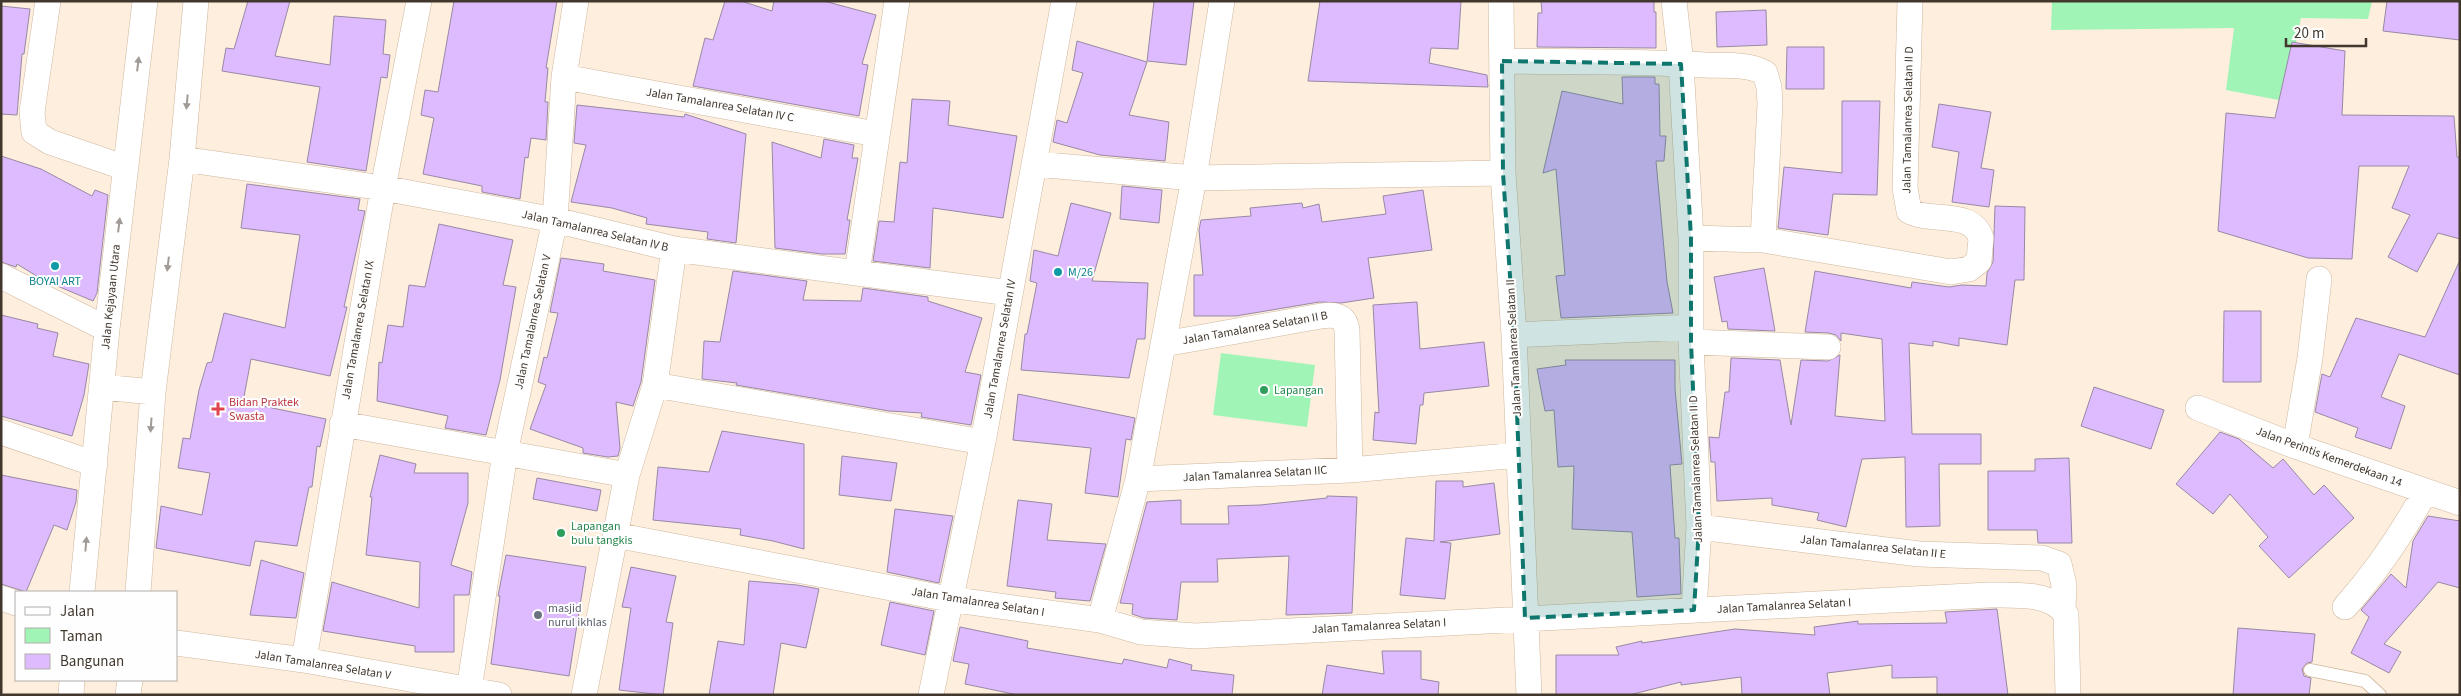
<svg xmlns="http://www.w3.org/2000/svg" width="2461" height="696" font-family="'Source Sans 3',sans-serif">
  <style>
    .green { fill: #a0f5b6 }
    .building { fill: #debbfe; stroke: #9789a5 }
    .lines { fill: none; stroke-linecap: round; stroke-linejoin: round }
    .service-casing { stroke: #d0b79e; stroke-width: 14 }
    .minor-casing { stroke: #d0b79e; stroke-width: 26 }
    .service { stroke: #fff; stroke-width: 12 }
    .minor { stroke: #fff; stroke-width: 25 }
    .oneway { fill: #a09b96 }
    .marked { fill: #0f766e; fill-opacity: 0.2; stroke: #0f766e; stroke-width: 4; stroke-dasharray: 10 6; stroke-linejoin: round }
    .culture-dot { fill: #0f9aa8; stroke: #fefefe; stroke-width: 2 }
    .leisure-dot { fill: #2e9e5b; stroke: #fefefe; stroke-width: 2 }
    .health-dot { fill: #e0444e; stroke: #fefefe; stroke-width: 2 }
    .worship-dot { fill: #6b7280; stroke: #fefefe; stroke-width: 2 }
    .labels { text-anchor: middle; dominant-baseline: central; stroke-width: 4; stroke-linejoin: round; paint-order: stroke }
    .street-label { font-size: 12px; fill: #41372d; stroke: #fefefe }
    .culture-label { font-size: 12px; fill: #0d838f; stroke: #fefefe; text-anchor: start }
    .leisure-label { font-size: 12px; fill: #27864d; stroke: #fefefe; text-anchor: start }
    .health-label { font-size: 12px; fill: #be3a42; stroke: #fefefe; text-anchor: start }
    .worship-label { font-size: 12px; fill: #5b616d; stroke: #fefefe; text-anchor: start }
  </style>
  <rect width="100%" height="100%" fill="#fdeede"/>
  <path class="green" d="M2052,1H2372L2368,19L2301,18L2284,101L2226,90L2234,28L2051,30Z
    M1221,353L1315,365L1307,427L1213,415Z"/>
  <path class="building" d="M248,1H290L275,56L330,65L334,16L386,20L383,54L390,55L387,78L381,77L366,171L307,162L320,87L222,71L226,48L234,49Z
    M454,1H557L546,68H548L545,102H548L546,140L531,138L528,158L525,157L520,199L482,192V186L423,174L434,118L421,115L425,90L438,92Z
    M725,1H741L772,11L774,1H824L876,15L862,64L868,65L859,116L693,86L705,38L713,40Z
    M1154,1H1194L1186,65L1147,61Z
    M1320,1H1461L1458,49L1431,48L1429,63L1487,75L1488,87L1308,81Z
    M1541,1H1654V12H1656V48L1537,47L1538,13H1542Z
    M2387,1H2460V40L2383,31Z
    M1,6L30,9L24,54H22L17,115L1,114Z
    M1766,10L1767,45L1717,47L1716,12Z
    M1077,41L1147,62L1129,115L1169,122L1165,161L1100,155L1053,142L1057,120L1067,123L1083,73L1072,70Z
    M2292,42L2345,51L2342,115L2454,116L2457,157L2460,158V239L2438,233L2417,272L2388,257L2410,215L2392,208L2409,166H2359L2352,259L2308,258L2218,231L2226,113L2275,118Z
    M1787,47H1824V89H1786Z
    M1622,77H1655V84H1659L1660,136H1666L1664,161H1656L1667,282L1673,313L1561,318L1556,276L1565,275L1556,169L1543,173L1562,91L1623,104Z
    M912,99L950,101L948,125L1017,136L1003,218L933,208L930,268L873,261L879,221L894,222L900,162L907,163Z
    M1842,101H1880L1877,195L1833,194L1828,235L1778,228L1784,167L1842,173Z
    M1939,104L1991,112L1981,168L1994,170L1989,207L1952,202L1959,152L1932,147Z
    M577,105L684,117L685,114L746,134L736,243L707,239L708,232L646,224L647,218L612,208L571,202L586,145L574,143Z
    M824,139L854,145L852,158H858L847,220H850L845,254H822L775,248L772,142L821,158Z
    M1,156L41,169L92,196L95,190L108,195L97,293L93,301L48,282V283L17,264L16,267L1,262Z
    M247,184L360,199L358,210L365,211L344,307H347L330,376L251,359L243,402L326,419L320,447L317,446L312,487H309L297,546L255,541L250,566L156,548L161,506L202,515L210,473L178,468L183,438L190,439L199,390L207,363L212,362L224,313L285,328L300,235L241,228Z
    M1122,186L1162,190L1159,223L1120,219Z
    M1423,190L1432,250L1368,258L1374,298L1341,303L1319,302L1236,316H1194V275H1203L1199,230L1201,220L1251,216L1250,208L1302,203L1303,208L1319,204L1322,222L1386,214L1383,196Z
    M1071,203L1111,213L1092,281L1148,283L1145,339H1137L1129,378L1021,370L1025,334H1027L1037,283L1030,281L1034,250L1058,256Z
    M1995,206L2025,207L2024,280H2015L2007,345L1959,338V346L1933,341V346L1909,343L1912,434H1981V464H1939L1940,526L1906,527L1905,457L1862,459L1846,527L1817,520L1819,513L1772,505V498L1717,501L1715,462H1711L1709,437L1719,438L1725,392H1729L1731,358L1780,360L1791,425L1801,360L1828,361L1840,355L1835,416L1885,421L1882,339L1841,333V341L1836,335L1829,333L1805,332L1815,271L1911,288L1912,282L1949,287L1962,285L1986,286L1987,273L1993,262Z
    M439,224L513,240L503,285L516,287L500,380L486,435L445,428L448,416L377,401L379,362L382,363L388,325L403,327L409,285L425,287Z
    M561,258L604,264L603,271L655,280L641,382L633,406L616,402L620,448L618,456L608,457L583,453V448L530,429L546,385L538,382L544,357L547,358L558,313L550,312Z
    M2460,260V375L2399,354L2381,397L2405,406L2391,449L2355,437L2358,428L2315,412L2322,374L2330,377L2356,318L2425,337Z
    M1764,268L1775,331L1728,329L1727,321L1722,322L1714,277Z
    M733,271L807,281L803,300L861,301L863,288L928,297V301L982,318L965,372L981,375L971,425L921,417L922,413L889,411L736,385L737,383L702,379L704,341L720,342Z
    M1417,302L1420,349L1484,342L1489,386L1424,393L1423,405H1420L1416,444L1373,440L1375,412L1379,413L1373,305Z
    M2224,311H2261V382H2223Z
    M1,315L38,324L37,328L58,333L53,356L89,364L84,395L72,436L1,416Z
    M1565,360H1675V389L1682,464L1670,465L1675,538H1679L1681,594L1637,597L1632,532L1572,529L1574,466L1558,467L1554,410L1545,411L1537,369L1566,365Z
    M2094,387L2164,410L2151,449L2081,426Z
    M1018,394L1135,418L1131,440L1126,439L1118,497L1085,493L1091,448L1013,440Z
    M722,431L804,444V549L773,541L740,535L741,529L653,520L658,467L709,472Z
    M2220,432L2239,439L2273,468L2283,459L2314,495L2324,485L2354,518L2289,578L2259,546L2268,537L2230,494L2213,514L2176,484Z
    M380,455L416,464L414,473H468V503L451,565L472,572L469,595H454V652H415V646L323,631L332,582L419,608L420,562L366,555L372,497H370Z
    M842,456L897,463L891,501L839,495Z
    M2069,458L2072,543H2038L2037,530H1988V471H2035V459Z
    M1,475L77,490L76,502L67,530L54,525L26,592L1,584Z
    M537,478L601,490L597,511L533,499Z
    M1436,481H1463V487L1494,483L1500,534L1440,542L1451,543L1445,599L1400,595L1406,538L1434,541Z
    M1327,496L1357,497L1352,613L1286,615L1289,556L1217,559L1218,582H1181L1177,620L1144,618L1132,614L1133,604L1120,603L1147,502L1181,500V524H1229L1228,506L1260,505L1327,498Z
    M1018,500L1052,504L1047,540L1106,544L1090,601L1055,598L1056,592L1007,586Z
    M895,509L953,516L939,583L887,572Z
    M2428,516L2460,521V588L2438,582L2384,644L2401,652L2389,673L2351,653L2369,617L2361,610L2391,574L2406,588L2413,541Z
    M506,555L586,567L569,676L491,664L500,596H498Z
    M261,560L304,573L296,618L250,615Z
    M631,567L676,576L666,622L673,623L663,695L619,690L631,608L622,607Z
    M749,581L797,585L819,589L806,648L781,643L773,695H709L718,641L744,645Z
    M890,602L934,611L925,655L881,645Z
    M1997,609L2008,695H1937V677L1892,678V665L1827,673L1830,695H1742L1741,677L1681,685V682L1629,695H1556V655H1619L1616,647L1642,641V643L1735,629L1815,635L1814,627L1858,621V624L1947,623L1945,612Z
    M960,627L1028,641L1027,648L1122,664L1124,659L1167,668L1169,659L1192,665L1191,670L1234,675L1232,695H1018L965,684L969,664L953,661Z
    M2238,628L2315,634L2312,662L2307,663L2302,669L2304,676L2311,678L2309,695H2233Z
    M1382,651H1421V679L1439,682L1438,695H1322L1327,665L1384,674Z"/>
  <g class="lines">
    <g class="service-casing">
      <path id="service" d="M2310,670L2365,681L2380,695"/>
    </g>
    <g class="minor-casing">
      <path id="minor" d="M48,1L32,112L34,132L50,142L126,168
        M576,1L564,77L555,220L505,453L627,475
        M1501,1L1503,173L1514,335L1529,695
        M1674,1L1681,64L1691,238V342L1699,527L1694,610
        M1502,61C1569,62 1637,61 1705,65C1724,66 1748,63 1765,73L1769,87L1770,104L1763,240
        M564,77L876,134
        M182,159L383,188L555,220L674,249L1010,293
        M1035,164L1194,178L1503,173
        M1691,238L1763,240L1951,272L1969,269L1979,261L1981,238C1972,209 1930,223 1909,211L1905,188L1910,1
        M857,273L897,1
        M1,276L107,329
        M1514,335L1691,327
        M1691,342L1828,347
        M1164,344L1321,316C1334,314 1345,315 1347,330L1350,470
        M655,385L983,442
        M102,387L153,392
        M2198,408L2295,446L2460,503
        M342,424L505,453L469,690
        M1,432L95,464
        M2295,446L2310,358L2319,279
        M1138,479L1194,178L1222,1
        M1699,527L1919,554L2042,558L2059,564L2064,585L2063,610
        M615,535L949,599L1100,620L1141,632L1195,636L1989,595C2013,595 2053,592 2066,615L2068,695
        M82,592L107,329L145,1
        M138,592L153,392L182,159L196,1
        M1,598L16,603
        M2345,607C2377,571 2402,534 2425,492
        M1100,620L1138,479L1350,470L1519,455
        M176,643L304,660L499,695
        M304,660L383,188L419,1
        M71,695L72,680
        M128,695L130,680
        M584,695L627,475L655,385L674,249
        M931,695L983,442L1064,1"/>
    </g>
    <use href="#service" class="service"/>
    <use href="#minor" class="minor"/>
  </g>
  <defs><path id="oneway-solid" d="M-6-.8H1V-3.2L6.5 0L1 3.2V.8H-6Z" transform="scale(1.25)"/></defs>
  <g class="oneway">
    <use href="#oneway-solid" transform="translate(138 64) rotate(-83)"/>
    <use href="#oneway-solid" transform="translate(187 102) rotate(95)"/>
    <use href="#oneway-solid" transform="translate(119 225) rotate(-83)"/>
    <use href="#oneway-solid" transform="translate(168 264) rotate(97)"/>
    <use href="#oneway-solid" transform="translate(151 425) rotate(94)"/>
    <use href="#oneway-solid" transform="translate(86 544) rotate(-85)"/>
  </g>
  <path class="marked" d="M1502,61L1681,64L1691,238V342L1699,527L1694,610L1525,618L1514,335L1503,173Z"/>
  <g class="culture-dot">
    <circle cx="55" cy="266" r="5"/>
    <circle cx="1058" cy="272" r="5"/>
  </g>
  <g class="leisure-dot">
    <circle cx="1264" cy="390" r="5"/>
    <circle cx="561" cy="533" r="5"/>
  </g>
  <path class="health-dot" d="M215.5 401.5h5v5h5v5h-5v5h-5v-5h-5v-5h5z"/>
  <circle class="worship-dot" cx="538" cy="615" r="5"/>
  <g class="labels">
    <g class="street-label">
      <text transform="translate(720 105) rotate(10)">Jalan Tamalanrea Selatan IV C</text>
      <text transform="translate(1908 120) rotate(-89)">Jalan Tamalanrea Selatan II D</text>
      <text transform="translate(595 231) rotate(13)">Jalan Tamalanrea Selatan IV B</text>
      <text transform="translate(111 297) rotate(-84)">Jalan Kejayaan Utara</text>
      <text transform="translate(533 322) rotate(-78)">Jalan Tamalanrea Selatan V</text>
      <text transform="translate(1255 328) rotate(-10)">Jalan Tamalanrea Selatan II B</text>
      <text transform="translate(358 330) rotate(-80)">Jalan Tamalanrea Selatan IX</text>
      <text transform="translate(1514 348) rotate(-93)">Jalan Tamalanrea Selatan II</text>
      <text transform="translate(1000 349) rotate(-80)">Jalan Tamalanrea Selatan IV</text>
      <text transform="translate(2329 457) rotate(20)">Jalan Perintis Kemerdekaan 14</text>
      <text transform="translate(1696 469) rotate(-92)">Jalan Tamalanrea Selatan II D</text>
      <text transform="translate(1255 474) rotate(-3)">Jalan Tamalanrea Selatan IIC</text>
      <text transform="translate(1873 547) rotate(6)">Jalan Tamalanrea Selatan II E</text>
      <text transform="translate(978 602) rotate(9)">Jalan Tamalanrea Selatan I</text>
      <text transform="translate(1784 606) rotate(-3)">Jalan Tamalanrea Selatan I</text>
      <text transform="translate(1379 626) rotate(-3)">Jalan Tamalanrea Selatan I</text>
      <text transform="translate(323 665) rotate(9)">Jalan Tamalanrea Selatan V</text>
    </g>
    <g class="culture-label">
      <text x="1068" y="272">M/26</text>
      <text x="55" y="281" text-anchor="middle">BOYAI ART</text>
    </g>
    <g class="leisure-label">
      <text x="1274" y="390">Lapangan</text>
      <text x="571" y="526">Lapangan<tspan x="571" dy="14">bulu tangkis</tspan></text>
    </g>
    <g class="health-label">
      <text x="229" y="402">Bidan Praktek<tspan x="229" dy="14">Swasta</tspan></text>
    </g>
    <g class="worship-label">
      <text x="548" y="608">masjid<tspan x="548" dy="14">nurul ikhlas</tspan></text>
    </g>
  </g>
  <rect width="2461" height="696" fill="none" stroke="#41372d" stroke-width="5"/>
  <rect x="15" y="591" width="162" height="90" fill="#fefefe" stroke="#b2aeaa"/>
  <rect x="25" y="607" width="25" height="8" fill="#ffffff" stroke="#b2aeaa"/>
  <text x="60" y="616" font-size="15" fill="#41372d">Jalan</text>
  <rect x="25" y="628" width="25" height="15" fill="#a0f5b6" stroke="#b2aeaa"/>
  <text x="60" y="641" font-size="15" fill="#41372d">Taman</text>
  <rect x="25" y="654" width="25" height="15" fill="#debbfe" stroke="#b2aeaa"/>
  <text x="60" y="666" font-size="15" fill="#41372d">Bangunan</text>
  <path d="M2286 38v8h80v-8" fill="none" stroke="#41372d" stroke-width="2.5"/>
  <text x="2294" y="38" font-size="15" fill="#41372d" stroke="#fefefe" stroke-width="4" paint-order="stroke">20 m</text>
</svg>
